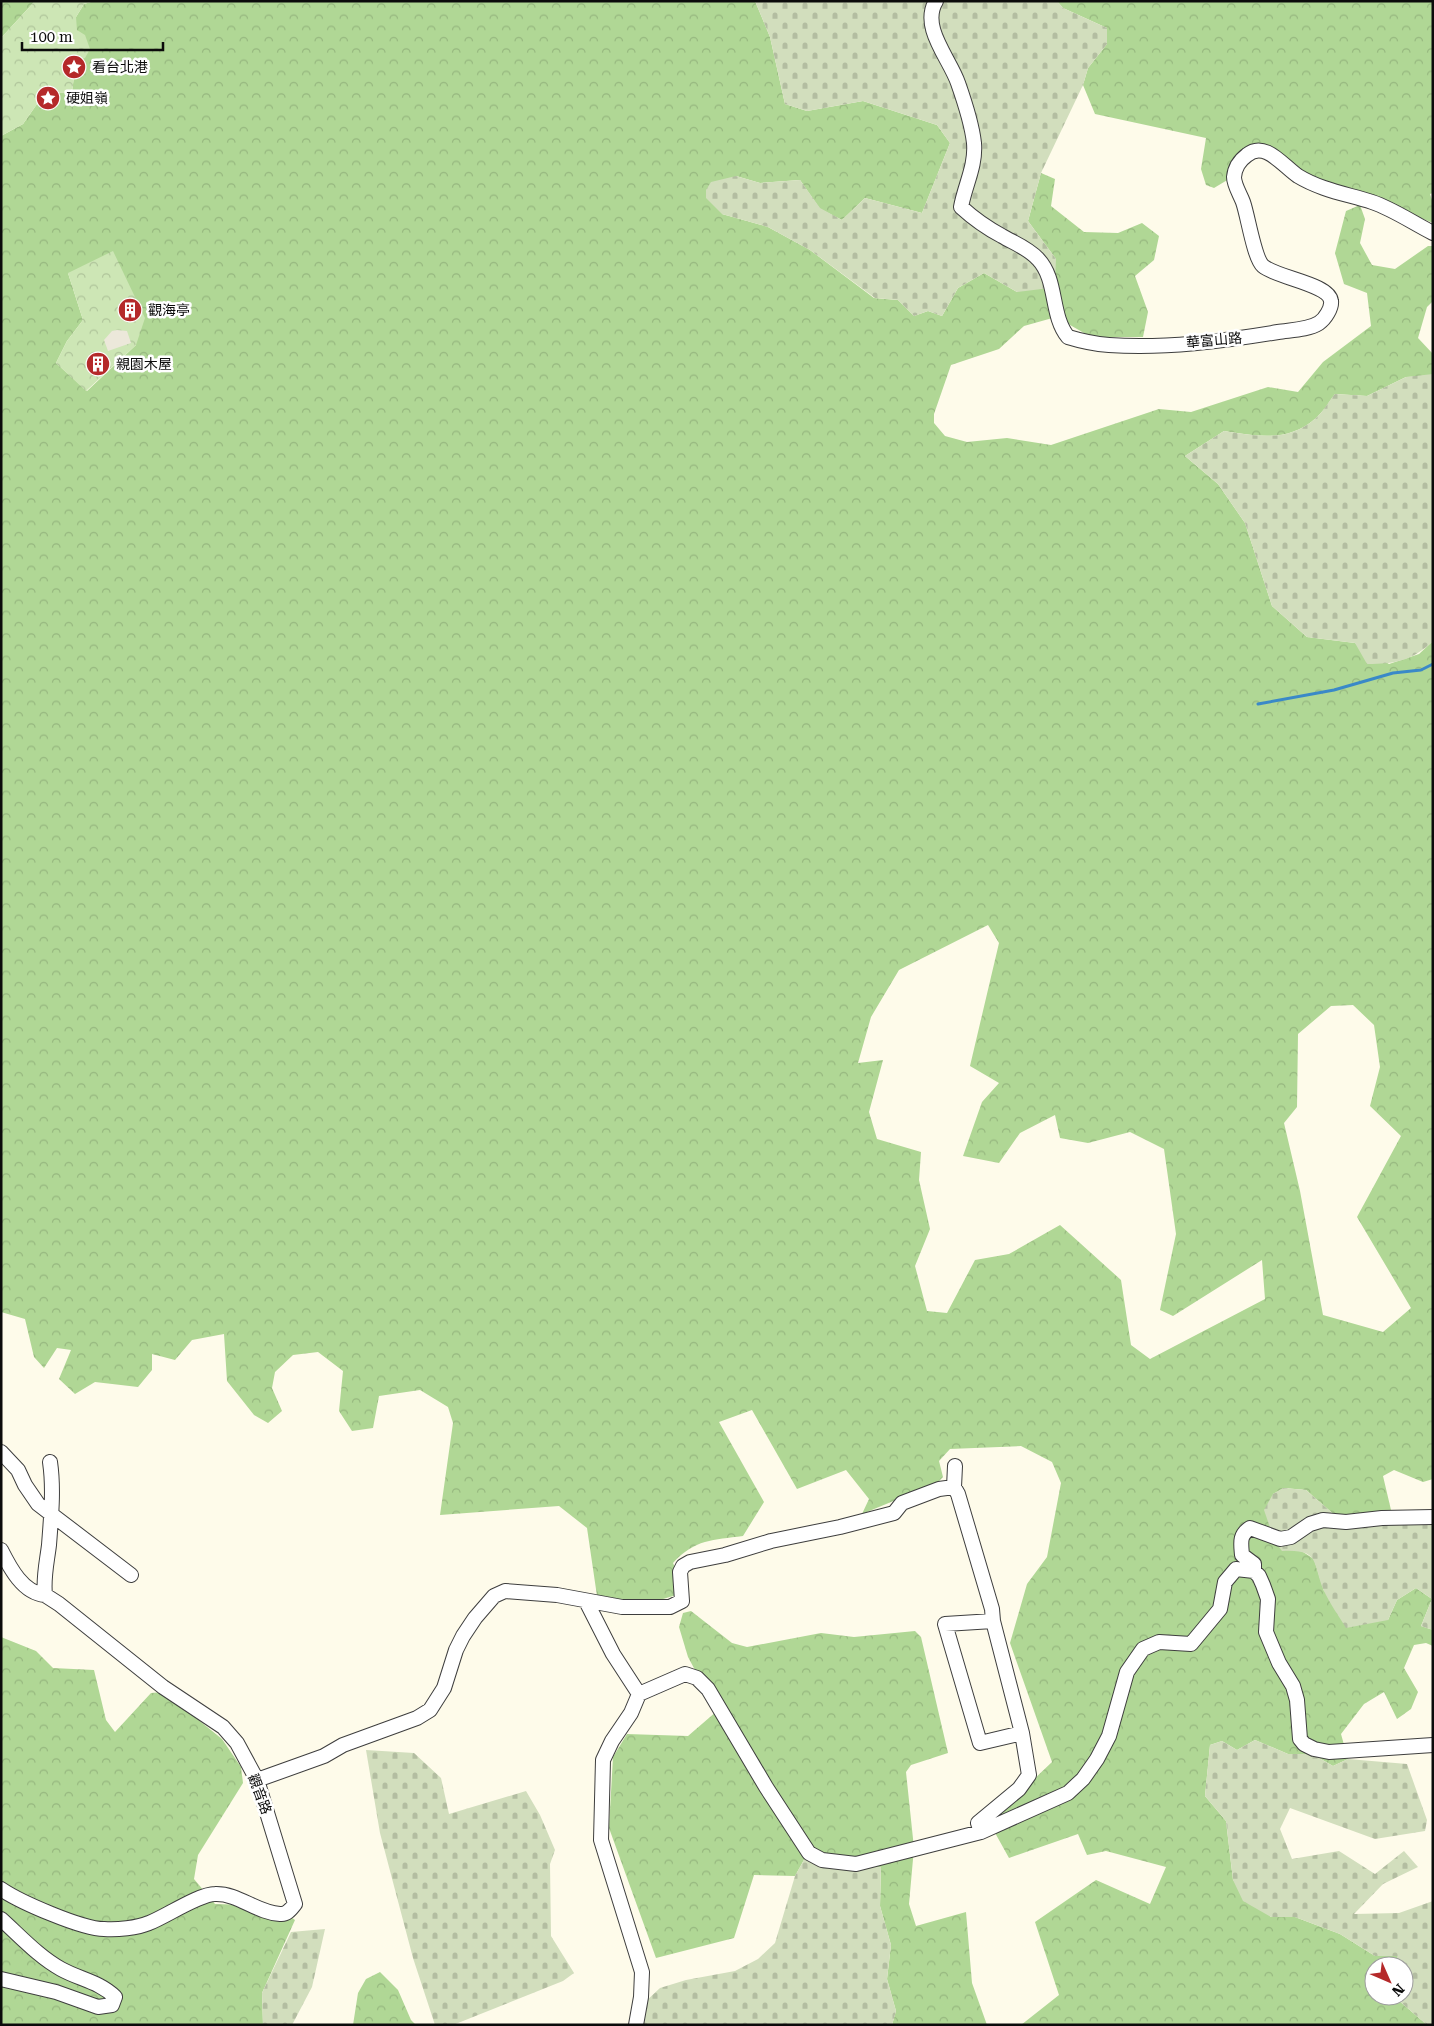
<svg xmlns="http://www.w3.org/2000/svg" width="1434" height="2026" font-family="'Roboto Serif','Noto Sans TC',serif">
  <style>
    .forest { fill: url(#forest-crowns); fill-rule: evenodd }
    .cemetery { fill: url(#cemetery-stones) }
    .park { fill: url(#park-crowns) }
    .plaza { fill: #ece8da }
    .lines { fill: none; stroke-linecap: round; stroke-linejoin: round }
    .stream { stroke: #3a89c8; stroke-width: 3 }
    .minor-casing { stroke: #3e3e3e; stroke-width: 16 }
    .minor { stroke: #fff; stroke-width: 14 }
    .labels { text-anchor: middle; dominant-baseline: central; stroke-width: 5; stroke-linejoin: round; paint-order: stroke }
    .poi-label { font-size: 14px; fill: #0b0b0b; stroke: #fff; text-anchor: start }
    .street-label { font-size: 14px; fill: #0b0b0b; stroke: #fff }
  </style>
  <defs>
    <pattern id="forest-crowns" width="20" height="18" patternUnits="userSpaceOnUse" patternTransform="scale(1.25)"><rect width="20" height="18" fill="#b0d795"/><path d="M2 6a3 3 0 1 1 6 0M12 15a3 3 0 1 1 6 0" fill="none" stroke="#96b77f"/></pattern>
    <pattern id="cemetery-stones" width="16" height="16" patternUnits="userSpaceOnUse" patternTransform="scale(1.25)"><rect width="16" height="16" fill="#d2debd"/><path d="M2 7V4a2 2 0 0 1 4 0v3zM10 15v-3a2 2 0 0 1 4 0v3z" fill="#b3bda1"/></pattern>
    <pattern id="park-crowns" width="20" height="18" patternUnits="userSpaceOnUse" patternTransform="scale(1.25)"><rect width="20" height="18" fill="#cde6b5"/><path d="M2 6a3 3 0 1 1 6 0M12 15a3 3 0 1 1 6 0" fill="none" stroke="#afc49a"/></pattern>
  </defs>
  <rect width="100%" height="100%" fill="#fefbea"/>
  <path class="forest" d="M1,1H35L1,38Z
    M94,1H755L770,37L785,104L807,111L863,101L937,125L950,143L922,213L865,198L842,220L820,209L800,180L760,183L736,176L722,214L768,227L810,250L874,298L898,300L914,316L928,311L942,316L958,288L984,273L1017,292L1056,259L1028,221L1041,173L1055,179L1051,206L1084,232L1118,233L1142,223L1159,236L1154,260L1135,276L1148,312L1143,337H1091L1056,317L1024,326L999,349L951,365L934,414V423L945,436L967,442L1007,438L1051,445L1159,409L1191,412L1268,387L1298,392L1323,362L1371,326L1367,293L1344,284L1335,253L1346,211L1360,205L1365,219L1360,243L1372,265L1395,269L1428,246H1433V301L1427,307L1418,338L1433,354V374L1431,376L1406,377L1367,396L1335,394C1329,402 1323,412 1316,418C1288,443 1257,436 1224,431L1185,456L1218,484L1245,523L1272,606L1307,637L1355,643L1389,664L1419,654L1433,641V1479L1423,1482L1394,1470L1383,1476L1391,1510L1387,1520L1346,1525L1306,1490L1284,1488L1273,1494L1300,1550L1314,1559L1324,1591L1388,1620L1397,1600L1416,1588L1432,1599L1421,1626L1433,1630V1646L1426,1643L1414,1645L1404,1668L1418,1692L1411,1709L1397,1719L1384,1692L1364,1704L1341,1734L1348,1759L1333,1766L1312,1754H1288L1255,1740L1237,1750L1222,1741L1210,1745L1205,1796L1226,1821L1233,1880L1271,1917H1295L1340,1934L1375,1956H1397L1400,1966H1374V1996H1397V1999L1427,2025H1021L1059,1995L1035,1922L1096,1880L1150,1904L1166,1867L1106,1851L1087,1855L1078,1834L1009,1858L989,1822L1052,1762L1010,1643L1027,1584L1047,1557L1061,1483L1052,1462L1021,1446L950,1449L939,1461L943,1477L937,1483L862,1514L869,1499L846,1470L797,1489L752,1410L719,1422L764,1502L743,1536C713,1540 695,1539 673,1563L686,1592L650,1603L597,1596L587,1528L559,1506L440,1515L453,1423L448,1407L420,1390L379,1396L373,1428L352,1431L339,1411L343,1371L318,1352L293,1355L275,1372L272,1388L282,1411L268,1423L254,1415L227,1381L224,1334L192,1340L175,1360L152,1354V1370L138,1387L95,1382L75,1394L59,1379L71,1350L57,1348L44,1368L34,1357L25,1319L1,1312V136L23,124L44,94L72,92L76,61V17L84,4ZM68,273L136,345L87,391L56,363L67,341L83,320ZM988,925L999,943L970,1066L999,1083L982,1102L963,1156L999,1163L1020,1133L1055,1115L1060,1138L1088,1143L1130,1132L1164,1149L1176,1234L1160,1310L1173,1316L1262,1260L1265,1299L1150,1359L1131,1345L1121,1280L1060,1225L1009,1254L975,1260L947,1313L927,1311L915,1266L930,1229L919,1180L921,1152L877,1139L869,1112L883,1060L858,1063L871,1017L899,970ZM1353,1005L1374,1025L1380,1067L1370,1106L1401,1136L1357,1217L1411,1308L1383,1332L1323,1315L1300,1191L1284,1123L1297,1107L1298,1034L1331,1006Z
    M1057,1H1433V193L1430,194L1433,203V223L1352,190L1313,185L1258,147L1229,179L1214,188L1206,185L1201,169L1206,138L1095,114L1083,85L1088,68L1107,44V28L1063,8Z
    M691,1611L732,1643L747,1647L821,1633L854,1637L915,1631L921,1637L948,1753L911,1765L906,1772L914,1848L909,1904L916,1926L966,1912L972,1983L987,2025H892L896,2011L887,1979L891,1945L880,1906L881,1867L841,1870L805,1858L795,1876L754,1875L734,1938L656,1958L609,1828L613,1757L627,1734L688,1736L717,1711L688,1657L679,1627L683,1613Z
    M1,1637L36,1651L53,1668L94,1670L106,1720L115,1732L151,1693L164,1692L222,1739L241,1767L243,1783L198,1855L194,1879L215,1904L276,1906L295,1920L262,1993L263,2025H1Z
    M380,1972L398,1990L411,2020L416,2025H353L358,1993L366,1979Z"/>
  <path class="cemetery" d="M755,1H1057L1063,8L1107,28V44L1088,68L1083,85L1041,173L1028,221L1056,259L1055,282L1050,288L1017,292L984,273L958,288L942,316L928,311L914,316L898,300L875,298L810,250L768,227L722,214L706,198V190L711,182L736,176L760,183L800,180L820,208L842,220L865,198L922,213L950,143L937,125L863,101L807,111L785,104L770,37Z
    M1433,374V641C1412,661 1395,664 1367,664L1355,643L1307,637L1272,606L1245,523L1218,484L1185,456L1224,431C1257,436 1288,443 1316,418C1323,412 1329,401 1335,394L1367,396L1406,377Z
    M1283,1488L1306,1490L1346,1525L1433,1515V1630L1421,1626L1432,1599L1416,1588L1397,1600L1388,1620L1346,1628C1339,1616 1330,1604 1324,1591C1312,1563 1321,1549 1282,1551L1275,1542L1264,1510L1273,1494Z
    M1255,1740L1288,1754H1312L1333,1766L1348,1759L1407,1764L1427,1820L1425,1831L1375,1839L1290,1808L1280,1829L1292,1859L1339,1851L1375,1874L1404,1851L1418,1867L1383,1884L1354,1914L1399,1913L1433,1901V2025H1427L1397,1999V1996H1404V1966H1400L1397,1956H1375L1340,1934L1295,1917H1271L1243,1901L1233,1880L1226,1821L1205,1796L1210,1745L1222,1741L1237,1750Z
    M366,1750L414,1753L441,1778L449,1814L526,1791L540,1815L555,1850L550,1864L551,1936L574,1973L563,1981L453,2025H435L413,1958L380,1833Z
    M805,1858L841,1870L881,1867L880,1906L891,1945L887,1979L896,2011L892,2025H640L644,2003L660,1988L686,1980L735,1971L758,1959L775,1943L795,1876Z
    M325,1929L312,1987L292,2025H263L262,1993L291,1932Z"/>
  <path class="park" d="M35,1H94L84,4L76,17L77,30L85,35L90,49L85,58L76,61L72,92L44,94L23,124L1,136V38Z
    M113,251L145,318L136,345L86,391L56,363L67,341L83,320L68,273Z"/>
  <path class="plaza" d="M117,330L127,331L131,343L108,351L104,340L112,331Z"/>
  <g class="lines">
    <path class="stream" d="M1258,704L1334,690L1393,673L1421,670L1433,664"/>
    <g class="minor-casing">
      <path id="minor" d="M936,1C920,27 950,59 958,83C964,100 972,125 974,143C976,166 965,185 961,207C973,218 987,228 1002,236C1014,243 1028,248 1038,259C1058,280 1050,315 1068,337C1081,341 1096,344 1109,345C1165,349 1224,341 1278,332C1290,330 1308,330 1319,323C1325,319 1332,308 1331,301C1329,284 1277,278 1263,266C1254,258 1248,216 1243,202C1240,194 1234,185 1234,177C1235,167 1239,161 1247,155C1265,140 1283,166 1298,176C1321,190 1347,194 1372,202C1393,209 1413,223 1433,233
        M1,1452L18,1470L25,1485L38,1504L131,1575
        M954,1487L955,1466
        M1,1550C10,1568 23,1593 45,1595
        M1254,1571V1564L1242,1555C1241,1543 1239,1535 1250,1528L1280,1539L1291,1537L1310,1524L1323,1520L1346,1522L1382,1518L1433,1517
        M586,1601L613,1654L639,1694L631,1713L612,1741L603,1760L601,1840L642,1972L641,1997L636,2025
        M993,1621L945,1624L980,1743L1022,1733
        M639,1694L685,1674L697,1678L708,1689L766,1787L809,1853L822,1860L856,1864L981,1832L1068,1793L1083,1779L1097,1759L1109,1736L1127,1672L1143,1649L1159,1642L1191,1644L1220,1609L1225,1582L1236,1569L1254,1571L1259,1576L1263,1585L1268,1599L1266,1632L1279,1663L1293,1686L1297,1700L1300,1739L1304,1744L1314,1749L1329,1752L1433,1745
        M257,1780L324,1756L343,1745L417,1718L430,1710L444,1688L456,1650L463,1636L475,1618L494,1596L505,1591L557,1595L622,1607H670L682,1601L680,1572L683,1566L690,1562L725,1555L771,1541L840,1527L894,1513L902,1503L939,1489L954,1487L958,1494L992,1609L993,1621L1022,1733L1029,1775L1019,1789L978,1823L981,1832
        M1,1889C20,1902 82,1929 104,1929C117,1930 137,1928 149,1923C165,1917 199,1894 215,1894C238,1893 257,1913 280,1914C287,1915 291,1909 295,1904L257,1780L237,1743L223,1727L163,1687L59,1604L45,1595C43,1577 47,1562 49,1545C51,1518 54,1489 50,1462
        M1,1919C20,1936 39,1957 61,1969C79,1979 100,1982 115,1997L112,2005L98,2007L56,1992L1,1979"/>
    </g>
    <use href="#minor" class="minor"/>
  </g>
  <defs>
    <g id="sight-disc" transform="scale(1.25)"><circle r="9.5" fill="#b5292a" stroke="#fff"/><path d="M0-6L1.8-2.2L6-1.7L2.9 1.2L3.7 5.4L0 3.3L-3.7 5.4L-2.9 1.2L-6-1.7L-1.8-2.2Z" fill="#fff"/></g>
    <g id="building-disc" transform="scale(1.25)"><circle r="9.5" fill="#b5292a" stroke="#fff"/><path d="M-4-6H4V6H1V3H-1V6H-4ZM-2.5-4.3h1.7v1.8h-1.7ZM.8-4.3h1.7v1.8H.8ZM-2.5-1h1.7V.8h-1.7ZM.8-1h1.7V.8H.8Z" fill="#fff"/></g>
  </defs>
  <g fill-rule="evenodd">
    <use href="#sight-disc" x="74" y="67"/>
    <use href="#sight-disc" x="48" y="98"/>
    <use href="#building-disc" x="130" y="310"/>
    <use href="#building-disc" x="98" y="364"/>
  </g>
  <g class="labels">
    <g class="poi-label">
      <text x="92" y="67">看台北港</text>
      <text x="66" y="98">硬姐嶺</text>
      <text x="148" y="310">觀海亭</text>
      <text x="116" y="364">親園木屋</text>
    </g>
    <g class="street-label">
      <text transform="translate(1214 340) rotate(-5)">華富山路</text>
      <text transform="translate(260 1794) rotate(70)">觀音路</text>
    </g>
  </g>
  <rect width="1434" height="2026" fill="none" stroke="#0b0b0b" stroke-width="5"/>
  <g transform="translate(1389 1981) rotate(135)"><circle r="24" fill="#ffffff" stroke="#9d9d9d"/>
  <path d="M0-4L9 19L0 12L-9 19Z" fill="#b5292a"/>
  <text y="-8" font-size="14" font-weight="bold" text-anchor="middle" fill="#0b0b0b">N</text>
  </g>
  <path d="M22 42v8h141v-8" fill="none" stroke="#0b0b0b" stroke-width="2.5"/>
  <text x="30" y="42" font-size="15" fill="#0b0b0b" stroke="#ffffff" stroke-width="4" paint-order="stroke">100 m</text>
</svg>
